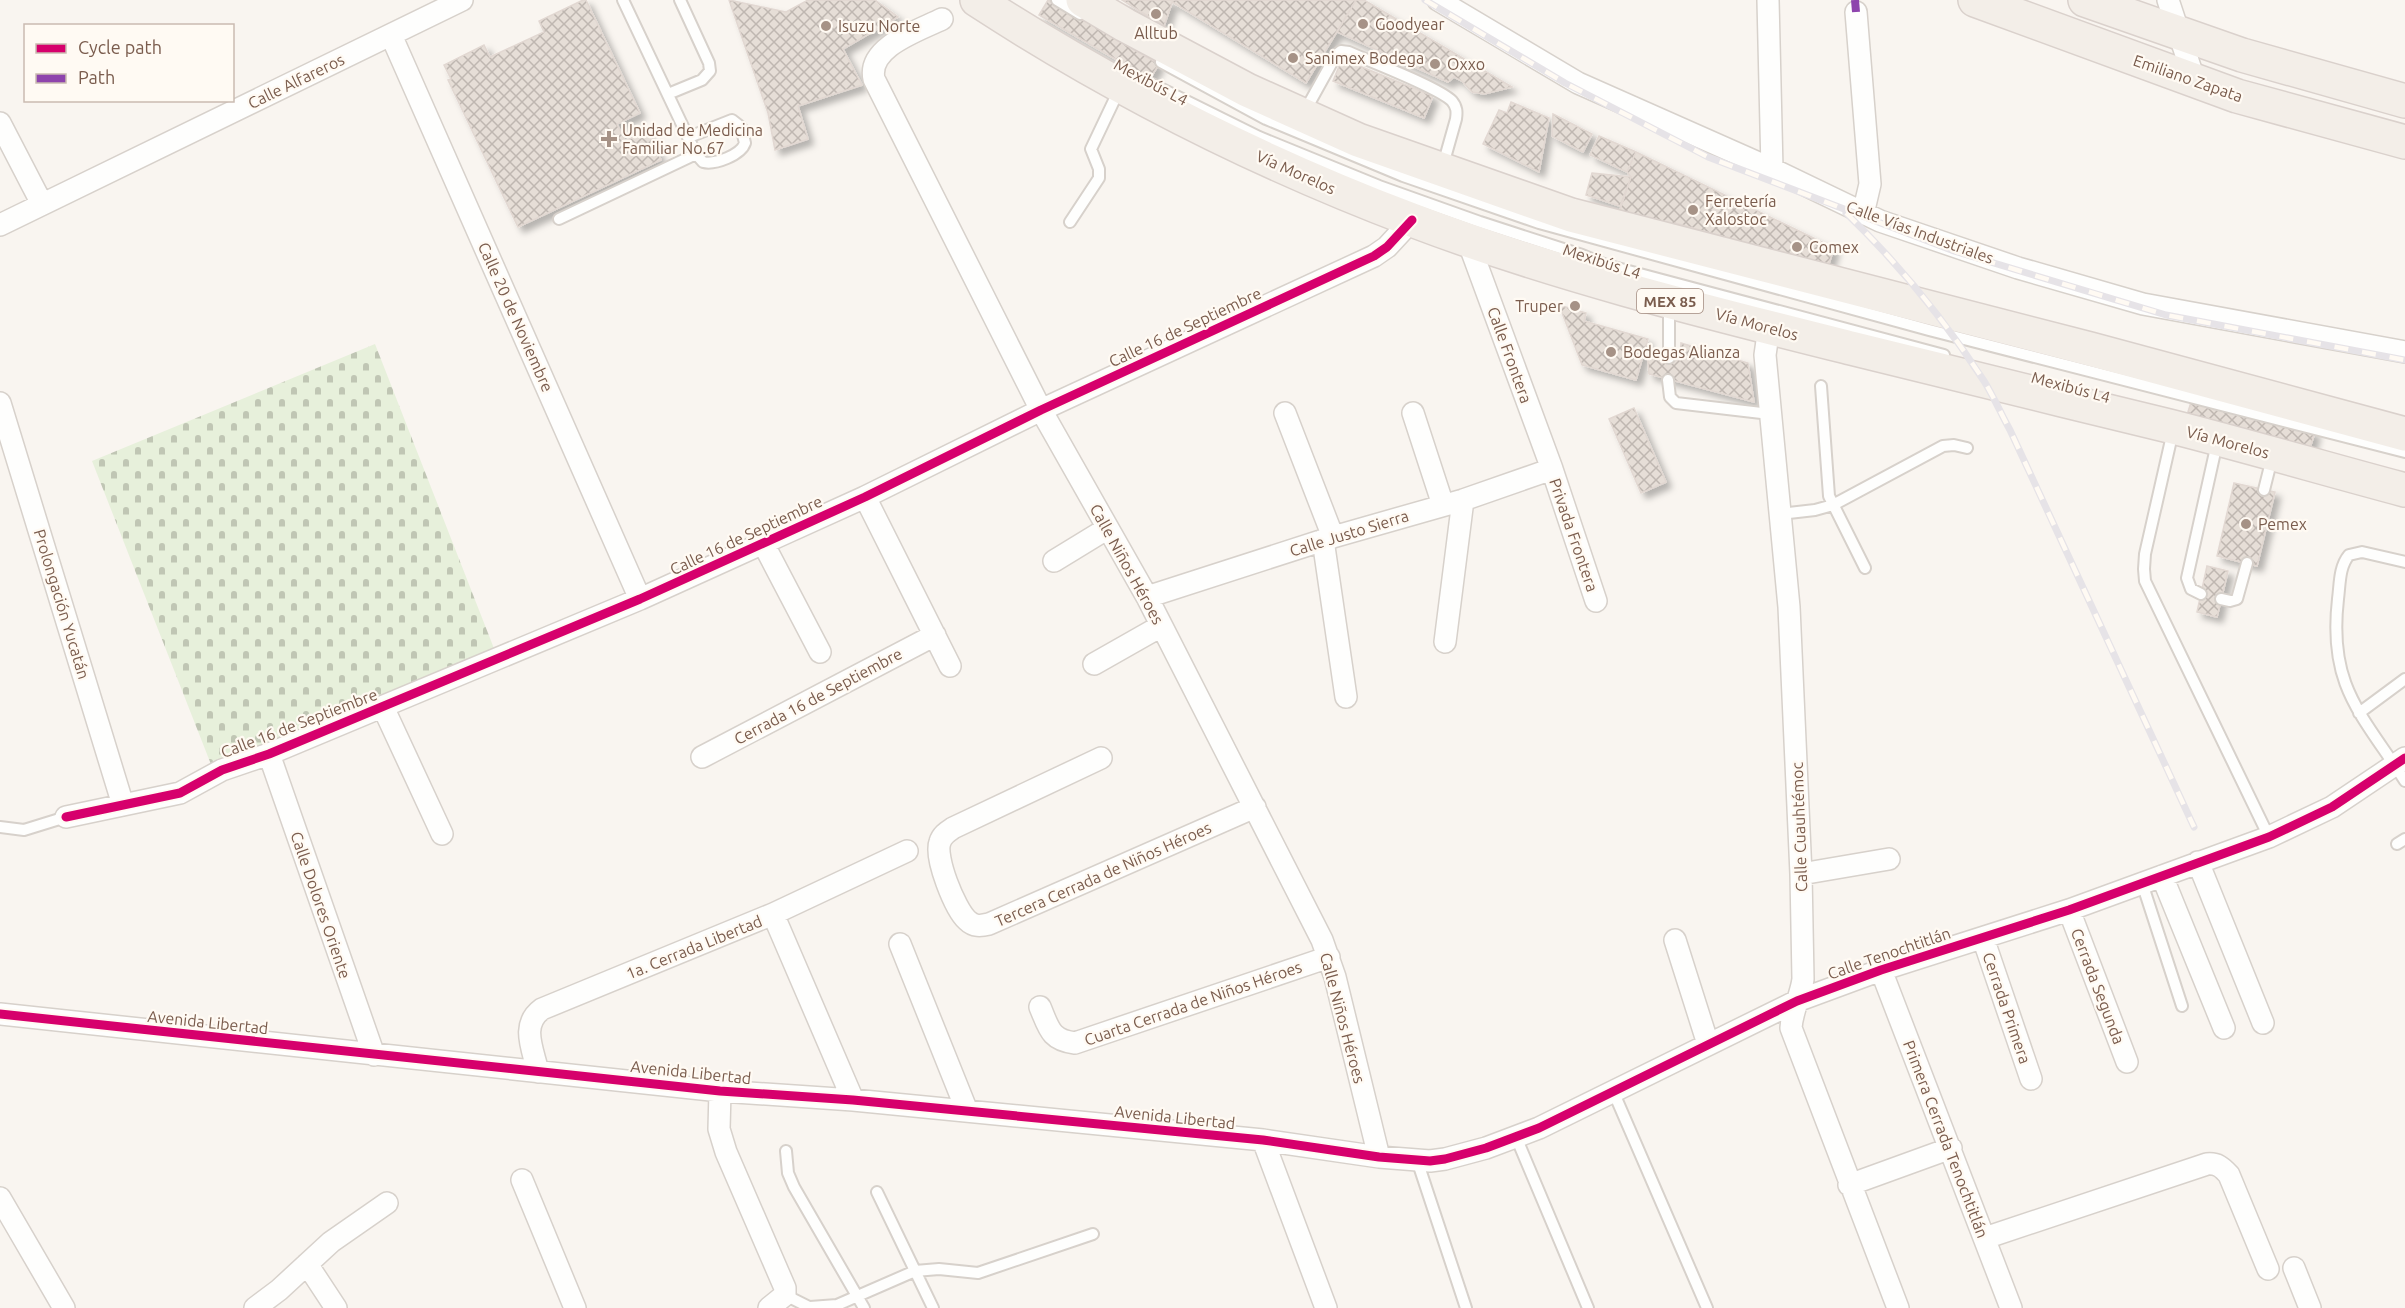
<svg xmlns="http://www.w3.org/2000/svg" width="2405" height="1308" font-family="Ubuntu,sans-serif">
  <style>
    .cemetery { fill: url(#cemetery-stones) }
    .building { fill: url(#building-cross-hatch); stroke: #e2d8d2; stroke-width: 1.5; filter: url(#shadow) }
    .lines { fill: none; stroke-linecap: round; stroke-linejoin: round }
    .service-casing { stroke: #d7d1cb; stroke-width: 14 }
    .minor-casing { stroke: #d7d1cb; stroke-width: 24 }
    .primary-casing { stroke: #dad1cc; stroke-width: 36 }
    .service { stroke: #fefefd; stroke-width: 10 }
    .minor { stroke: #fefefd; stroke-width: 21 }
    .primary { stroke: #f3eee8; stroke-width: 33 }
    .rail-casing { stroke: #e6e3e7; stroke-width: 7 }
    .rail { stroke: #fffaf3; stroke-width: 4.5; stroke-dasharray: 14; stroke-linecap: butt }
    .quiet { stroke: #8e44ad; stroke-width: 8; stroke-dasharray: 15 8; stroke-linecap: butt }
    .cycleway-casing { stroke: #fffaf3; stroke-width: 13 }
    .cycleway { stroke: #d6006c; stroke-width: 9 }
    .poi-dot { fill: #a69286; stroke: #fffaf3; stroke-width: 2 }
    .labels { text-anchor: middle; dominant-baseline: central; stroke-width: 4.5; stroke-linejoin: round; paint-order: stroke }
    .shield { fill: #fffaf3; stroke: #a28b7f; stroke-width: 1.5 }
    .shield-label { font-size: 15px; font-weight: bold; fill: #7a5c4d }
    .poi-label { font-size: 16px; fill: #7a5c4d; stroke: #fffaf3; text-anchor: start }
    .street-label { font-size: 16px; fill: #7a5c4d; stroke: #fffaf3 }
  </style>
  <defs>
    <pattern id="cemetery-stones" width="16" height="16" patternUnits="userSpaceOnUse" patternTransform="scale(1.5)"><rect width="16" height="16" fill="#e7f0db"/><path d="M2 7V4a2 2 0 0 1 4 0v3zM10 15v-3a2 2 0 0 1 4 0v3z" fill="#c0c6b4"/></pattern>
    <pattern id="building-cross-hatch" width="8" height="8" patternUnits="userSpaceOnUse" patternTransform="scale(1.5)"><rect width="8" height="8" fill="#e6ded7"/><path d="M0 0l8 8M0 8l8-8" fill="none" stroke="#bfb7b1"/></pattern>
    <filter id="shadow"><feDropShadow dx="5.5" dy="5.5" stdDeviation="3" flood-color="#0004"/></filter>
  </defs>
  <rect width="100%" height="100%" fill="#f9f5f0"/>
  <path class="cemetery" d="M375,344L495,651L214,772L92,461Z"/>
  <path class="building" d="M583,0H586L640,113L617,124L625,141L647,131L661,160L518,227L448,80L451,79L444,65L484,45L490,57L544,32L539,21Z
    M729,0L786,12L808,0H875L898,17L843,49L862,85L798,106L808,139L775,150L768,113Z
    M1048,0L1159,64L1150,79L1039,15Z
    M1122,0H1173L1164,26Z
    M1173,0H1356L1306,83L1172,2Z
    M1356,0H1364L1512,87L1484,94L1472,92L1462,81L1454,77L1448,82L1337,32Z
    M1342,59L1433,96L1424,118L1333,81Z
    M1511,102L1549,118L1539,172L1483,144L1499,110L1507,113Z
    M1553,114L1592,134L1583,152L1552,136Z
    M1599,136L1636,152L1627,172L1590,155Z
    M1636,152L1834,248L1828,267L1675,223L1671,232L1618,216L1631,177L1627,172Z
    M1592,173L1631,177L1620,206L1586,195Z
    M1559,305L1586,313L1584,321L1648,339L1636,380L1582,365Z
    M1681,343L1748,363L1754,402L1649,374L1647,352L1680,360Z
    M2192,399L2315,432L2310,448L2187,415Z
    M1634,408L1666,482L1641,493L1609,419Z
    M2234,483L2275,492L2257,566L2217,556Z
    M2207,566L2228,571L2217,617L2197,612Z"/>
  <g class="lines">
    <g class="service-casing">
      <path id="service" d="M623,0L696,154
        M1057,0L1080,14
        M1161,62L1266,119L1403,176L1539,223L1929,330L2405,452
        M1152,84L1259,137L1379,186L1480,222L1582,255L1606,265L1944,355
        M668,94L702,80L710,71L709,63L680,0
        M1305,111L1336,55L1341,51L1349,52C1371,62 1438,87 1452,101C1457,107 1457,112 1456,119L1443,165
        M559,219L696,154L703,162C715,165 741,155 745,143L741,127L732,120L689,137
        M1070,222L1099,178V169L1091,149L1119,90
        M1669,358V304
        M1668,380L1670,397L1676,403L1770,414
        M1821,386L1829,496L1865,568
        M2173,431L2145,554L2144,569L2145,581L2269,837
        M2264,490L2272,458
        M1780,514L1815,510L1833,505L1943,446L1954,445L1967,448
        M2405,562L2362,552L2349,555C2339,567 2340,584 2338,599C2328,686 2361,713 2405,781
        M2201,594L2191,589L2187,578L2217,443
        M2221,599L2230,601L2237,599L2247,563
        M2359,713L2405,679
        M0,827L24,830L66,817
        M2397,844L2405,839
        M2142,883L2182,1006
        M1613,1091L1707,1308
        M1516,1137L1588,1308
        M786,1151L788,1173L794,1187L864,1308
        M1417,1160L1466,1308
        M877,1192L933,1308
        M785,1295L811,1308
        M810,1307L837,1305L915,1271L939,1269L978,1273L1093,1234"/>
    </g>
    <g class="minor-casing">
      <path id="minor" d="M1438,0L1578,83L1772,169L1880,221L2018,268L2143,304L2405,352
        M1768,0L1772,169
        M2168,0L2195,82
        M1856,12L1870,184L1863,214
        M942,19C918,31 867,47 874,79L1041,410L1147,597L1322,940L1335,977L1379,1157
        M391,35L640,599
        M0,123L42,204
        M0,225L462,0
        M1468,241L1552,469L1596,601
        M1769,327L1765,355L1789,607L1801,874L1803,979C1801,996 1792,1010 1791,1028L1898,1308
        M0,403L123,805
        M1285,413L1333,537
        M1413,413L1443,505
        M865,497L950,666
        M1323,540L1346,697
        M763,543L820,652
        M1054,561L1108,528
        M1147,597L1333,537L1463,500L1552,469
        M1445,642L1463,500
        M1094,664L1161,626
        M383,707L442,834
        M269,754L374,1055
        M702,757L935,635
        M1101,758L953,828C947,832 942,835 940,842C934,857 955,909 967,920C974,927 981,926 989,924L1255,807
        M66,817L180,793L222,770L269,754L640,599L865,497L1041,410L1374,256L1387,247L1412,220
        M2198,862L2263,1023
        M1801,874L1889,859
        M2162,876L2224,1028
        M2069,910L2127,1062
        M773,914L853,1100
        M1983,938L2031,1079
        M1675,940L1708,1044
        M900,944L967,1111
        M1881,970L2011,1308
        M1040,1007C1049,1028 1050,1040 1075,1043L1329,957
        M0,1014L720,1091L853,1100L1263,1140L1379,1157L1430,1161L1445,1159L1486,1148L1539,1128L1797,1001L1881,970L2069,910L2269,837L2332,807L2405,758
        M538,1072C533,1049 520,1025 542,1009L773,914L907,851
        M720,1091L719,1129L726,1152L785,1288V1295L769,1308
        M1263,1140L1326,1308
        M522,1180L575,1308
        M1849,1185L1951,1148
        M0,1198L64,1308
        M1985,1238L2207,1164C2217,1163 2222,1167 2229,1175L2268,1269
        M307,1264L336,1308
        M2294,1268L2310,1308
        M255,1308L279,1290L331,1242L387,1203"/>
    </g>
    <g class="primary-casing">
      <path id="primary" d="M977,0C1114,89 1259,162 1412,220C1554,274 1703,311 1851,348C1957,375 2063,400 2169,426C2248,446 2326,469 2405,490
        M1083,0L1125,25L1247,90L1358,140L1571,215L2090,349L2405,434
        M1975,0L2237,96L2405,142
        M2085,0L2242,55L2405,101"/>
    </g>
    <use href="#service" class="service"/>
    <use href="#minor" class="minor"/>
    <use href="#primary" class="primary"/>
    <g class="rail-casing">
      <path id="rail" d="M1425,0L1565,83L1708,157L1954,251L2166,315L2405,360
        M1846,213C1898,263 1944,319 1984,381C1994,397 2001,414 2010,430L2194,827"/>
    </g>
    <use href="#rail" class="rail"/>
    <path class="quiet" d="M1855,0L1856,12"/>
    <g class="cycleway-casing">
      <path id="cycleway" d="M66,817L180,793L222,770L269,754L640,599L865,497L1041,410L1374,256L1387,247L1412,220
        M0,1014L720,1091L853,1100L1263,1140L1379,1157L1430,1161L1445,1159L1486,1148L1539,1128L1797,1001L1881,970L2069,910L2269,837L2332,807L2405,758"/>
    </g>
    <use href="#cycleway" class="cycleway"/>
  </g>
  <g class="poi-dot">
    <circle cx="1156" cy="14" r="6"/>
    <circle cx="1363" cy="24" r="6"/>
    <circle cx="826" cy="26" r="6"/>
    <circle cx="1293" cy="58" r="6"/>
    <circle cx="1435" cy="64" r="6"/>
    <path d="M606 130h6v6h6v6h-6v6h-6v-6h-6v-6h6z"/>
    <circle cx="1693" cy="210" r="6"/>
    <circle cx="1797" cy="247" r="6"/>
    <circle cx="1575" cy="306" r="6"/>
    <circle cx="1611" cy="352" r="6"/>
    <circle cx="2246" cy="524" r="6"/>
  </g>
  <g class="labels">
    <rect class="shield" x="1637" y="289" width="66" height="24" rx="4.5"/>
    <g class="shield-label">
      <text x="1670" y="301">MEX 85</text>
    </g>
    <g class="poi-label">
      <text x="1375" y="24">Goodyear</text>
      <text x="838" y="26">Isuzu Norte</text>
      <text x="1156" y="33" text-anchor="middle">Alltub</text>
      <text x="1305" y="58">Sanimex Bodega</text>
      <text x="1447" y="64">Oxxo</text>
      <text x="622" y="130">Unidad de Medicina<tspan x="622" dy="18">Familiar No.67</tspan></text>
      <text x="1705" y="201">Ferretería<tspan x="1705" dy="18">Xalostoc</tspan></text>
      <text x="1809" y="247">Comex</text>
      <text x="1563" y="306" text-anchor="end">Truper</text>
      <text x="1623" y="352">Bodegas Alianza</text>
      <text x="2258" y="524">Pemex</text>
    </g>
    <g class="street-label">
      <text transform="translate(2188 78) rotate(19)">Emiliano Zapata</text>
      <text transform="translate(296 81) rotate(-26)">Calle Alfareros</text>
      <text transform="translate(1151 82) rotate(28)">Mexibús L4</text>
      <text transform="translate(1296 172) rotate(24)">Vía Morelos</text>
      <text transform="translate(1920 232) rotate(20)">Calle Vías Industriales</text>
      <text transform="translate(1602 261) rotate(18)">Mexibús L4</text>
      <text transform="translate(516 317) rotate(66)">Calle 20 de Noviembre</text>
      <text transform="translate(1757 324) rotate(15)">Vía Morelos</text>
      <text transform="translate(1185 327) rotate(-25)">Calle 16 de Septiembre</text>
      <text transform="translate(1510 355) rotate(70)">Calle Frontera</text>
      <text transform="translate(2071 387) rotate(15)">Mexibús L4</text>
      <text transform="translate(2228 442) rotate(15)">Vía Morelos</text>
      <text transform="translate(1349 533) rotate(-17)">Calle Justo Sierra</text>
      <text transform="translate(746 535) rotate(-25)">Calle 16 de Septiembre</text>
      <text transform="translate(1574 535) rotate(71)">Privada Frontera</text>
      <text transform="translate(1127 564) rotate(61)">Calle Niños Héroes</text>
      <text transform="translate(62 604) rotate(73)">Prolongación Yucatán</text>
      <text transform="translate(818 696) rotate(-28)">Cerrada 16 de Septiembre</text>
      <text transform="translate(299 723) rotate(-21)">Calle 16 de Septiembre</text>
      <text transform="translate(1799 827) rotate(-92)">Calle Cuauhtémoc</text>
      <text transform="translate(1103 874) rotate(-24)">Tercera Cerrada de Niños Héroes</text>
      <text transform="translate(321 905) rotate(71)">Calle Dolores Oriente</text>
      <text transform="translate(694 947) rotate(-22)">1a. Cerrada Libertad</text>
      <text transform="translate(1889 953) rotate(-19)">Calle Tenochtitlán</text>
      <text transform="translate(2098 986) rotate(69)">Cerrada Segunda</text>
      <text transform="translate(1193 1003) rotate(-19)">Cuarta Cerrada de Niños Héroes</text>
      <text transform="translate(2007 1008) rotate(71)">Cerrada Primera</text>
      <text transform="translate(1343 1018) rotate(75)">Calle Niños Héroes</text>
      <text transform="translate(208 1022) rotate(6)">Avenida Libertad</text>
      <text transform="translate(691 1072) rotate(6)">Avenida Libertad</text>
      <text transform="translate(1175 1117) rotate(6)">Avenida Libertad</text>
      <text transform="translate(1946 1139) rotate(69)">Primera Cerrada Tenochtitlán</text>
    </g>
  </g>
  <rect x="24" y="24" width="210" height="78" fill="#fffaf3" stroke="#cabbb1" stroke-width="1.5"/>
  <rect x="36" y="44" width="30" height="9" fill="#d6006c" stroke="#cabbb1" stroke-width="1.5"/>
  <text x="78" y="54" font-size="18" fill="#7a5c4d">Cycle path</text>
  <rect x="36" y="74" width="30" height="9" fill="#8e44ad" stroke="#cabbb1" stroke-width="1.5"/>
  <text x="78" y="84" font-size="18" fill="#7a5c4d">Path</text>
</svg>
